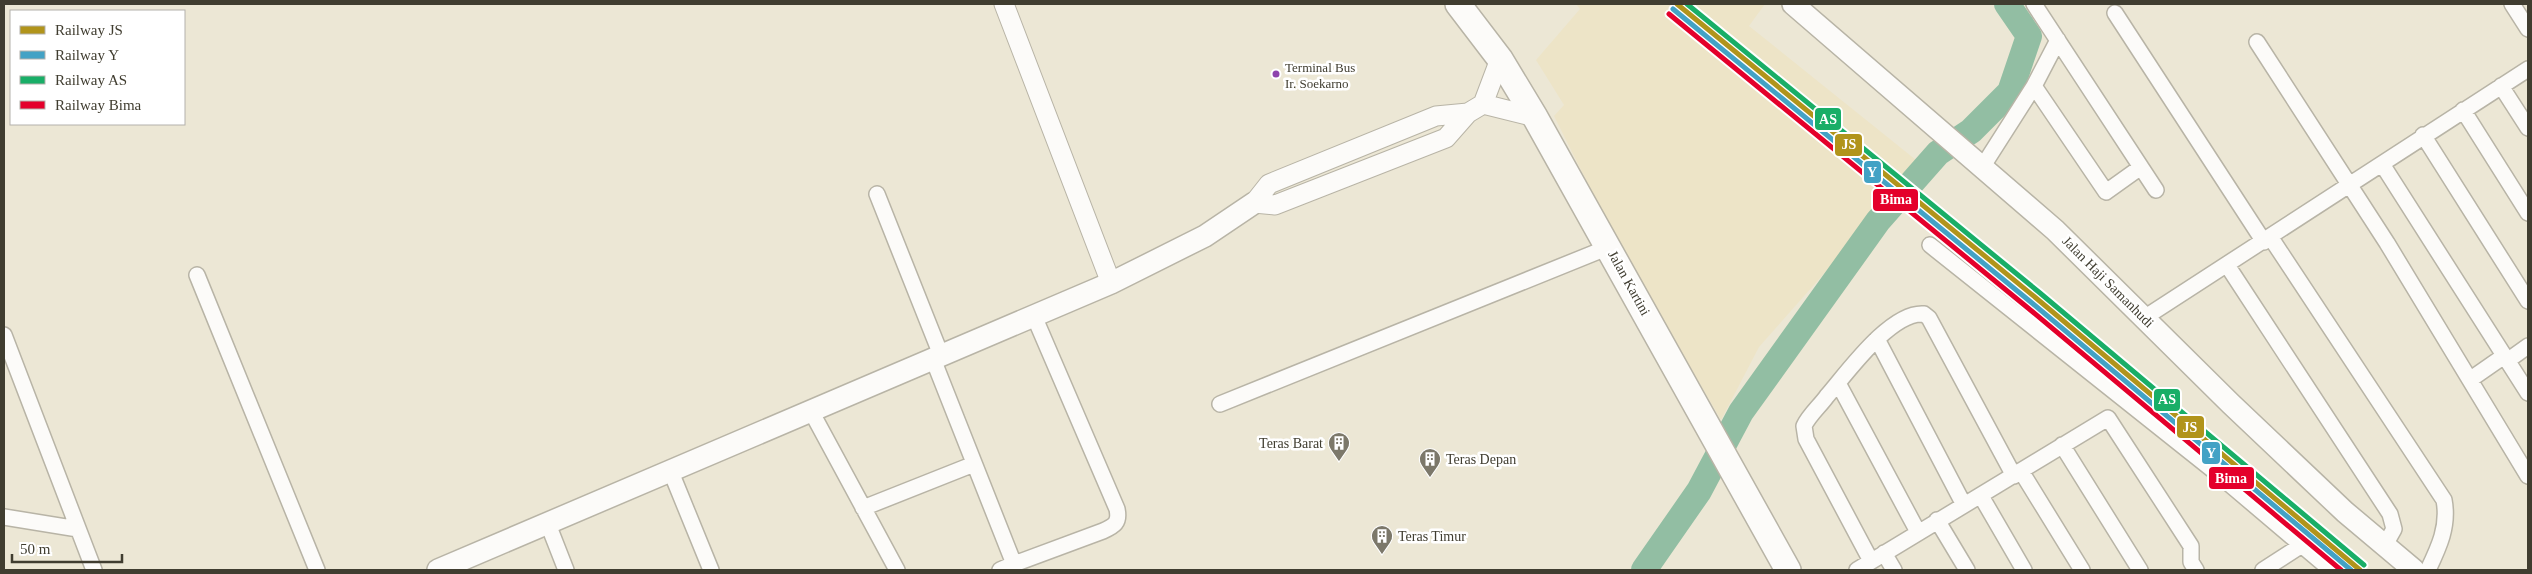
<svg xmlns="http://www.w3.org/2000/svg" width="2532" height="574" font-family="'Times New Roman',serif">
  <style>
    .built { fill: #ede4c7 }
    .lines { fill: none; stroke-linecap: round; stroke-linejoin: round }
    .river { stroke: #92bea3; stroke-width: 26 }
    .minor-casing { stroke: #b8b4a6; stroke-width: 18 }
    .tertiary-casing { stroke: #b8b4a6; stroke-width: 21 }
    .secondary-casing { stroke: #b8b4a6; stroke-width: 24 }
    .trunk-casing { stroke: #b8b4a6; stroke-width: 28 }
    .minor { stroke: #fcfbf9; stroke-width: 15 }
    .tertiary { stroke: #fcfbf9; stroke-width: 19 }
    .secondary { stroke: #fcfbf9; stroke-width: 21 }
    .trunk { stroke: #fcfbf9; stroke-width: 25 }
    .rail-1-casing { stroke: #fff; stroke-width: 9 }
    .rail-2-casing { stroke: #fff; stroke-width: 9 }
    .rail-3-casing { stroke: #fff; stroke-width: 9 }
    .rail-4-casing { stroke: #fff; stroke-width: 9 }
    .rail-1 { stroke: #b1941b; stroke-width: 5 }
    .rail-2 { stroke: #43a2c5; stroke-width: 5 }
    .rail-3 { stroke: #19ae67; stroke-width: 5 }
    .rail-4 { stroke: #e4002b; stroke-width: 5 }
    .bus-dot { fill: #8e44ad; stroke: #fff; stroke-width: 2 }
    .labels { text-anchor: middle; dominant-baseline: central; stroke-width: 5; stroke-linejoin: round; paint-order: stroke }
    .bus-label { font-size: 13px; fill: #403d30; stroke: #fff; text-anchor: start }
    .street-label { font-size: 14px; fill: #403d30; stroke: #fff }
    .poi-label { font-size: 14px; fill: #403d30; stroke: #fff; text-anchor: start }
    .line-badge { stroke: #fff; stroke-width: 2 }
    .badge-label { font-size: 14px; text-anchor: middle; font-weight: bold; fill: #fff }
  </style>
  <rect width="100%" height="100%" fill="#ece7d5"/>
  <path class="built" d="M1576,4H1765L1749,26L1921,164L1759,347L1721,420L1613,234L1554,116L1564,105L1536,60L1580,9Z"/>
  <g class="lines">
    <path class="river" d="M1644,570L1699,491L1741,412L1878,221L1938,153L1971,131L2010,92L2029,36L2007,4"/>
    <g class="minor-casing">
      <path id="minor" d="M2034,4L2156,190
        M2512,4L2528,29
        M2115,13L2264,242
        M2257,42L2387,243L2528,476
        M2034,86L2106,192L2141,167
        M2501,86L2528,128
        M2463,110L2528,213
        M2423,135L2528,301
        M2382,164L2528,393
        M1983,166L2034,86L2058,40
        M877,194L941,355
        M2271,238L2444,500C2449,526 2439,547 2428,570
        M1930,245L2214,471L2331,570
        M2227,265L2390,514L2394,529L2385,545
        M197,275L317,570
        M2144,318L2528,69
        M4,335L94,570
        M1877,339L1964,505
        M933,359L1014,564L1000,570
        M2507,361L2528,346
        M2471,379L2504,356
        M1838,383L1918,532
        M1220,404L1609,247
        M811,411L897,570
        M2062,445L2140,570
        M2021,471L2082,570
        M671,472L711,570
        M1981,496L2024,570
        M863,508L974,464
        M4,517L78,529
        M1937,520L1967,570
        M548,524L566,570
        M1884,553L1894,570
        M1871,561L1806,439L1804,426C1809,415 1820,406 1827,396C1847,373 1891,311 1924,314L1929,318L2014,476
        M1014,564L1103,531C1114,526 1120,523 1117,509L1034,316
        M1857,570L2108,418L2191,546V562L2196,570
        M2263,570L2302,545"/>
    </g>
    <g class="tertiary-casing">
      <path id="tertiary" d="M1004,4L1111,283
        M1483,104L1535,117
        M1254,203L1275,205L1446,138L1468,113L1483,104L1500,59
        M1254,203L1269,184L1436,116L1468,113"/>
    </g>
    <g class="secondary-casing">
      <path id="secondary" d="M1793,4L2055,230L2231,404L2345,512L2414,570
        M438,570L1111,283L1205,236L1254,203"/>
    </g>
    <g class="trunk-casing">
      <path id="trunk" d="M1458,4L1500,59L1535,117L1788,570"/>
    </g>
    <use href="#minor" class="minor"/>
    <use href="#tertiary" class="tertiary"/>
    <use href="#secondary" class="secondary"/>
    <use href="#trunk" class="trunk"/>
    <g class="rail-1-casing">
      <path id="rail-1" d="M1677,4L2036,298L2360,570"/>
    </g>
    <g class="rail-2-casing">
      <path id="rail-2" d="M1673,9L2032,303L2351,570"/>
    </g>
    <g class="rail-3-casing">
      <path id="rail-3" d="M1687,4L2040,293L2364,565"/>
    </g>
    <g class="rail-4-casing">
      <path id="rail-4" d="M1669,14L2028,308L2341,570"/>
    </g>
    <use href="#rail-1" class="rail-1"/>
    <use href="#rail-2" class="rail-2"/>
    <use href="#rail-3" class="rail-3"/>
    <use href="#rail-4" class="rail-4"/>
  </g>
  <defs>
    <g id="building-pin" transform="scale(1.125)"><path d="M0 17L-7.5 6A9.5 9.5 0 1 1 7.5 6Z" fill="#7c786a" stroke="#fff"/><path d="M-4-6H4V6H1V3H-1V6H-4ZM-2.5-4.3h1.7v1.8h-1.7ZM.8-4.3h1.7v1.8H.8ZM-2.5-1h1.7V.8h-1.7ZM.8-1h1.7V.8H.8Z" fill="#fff"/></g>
  </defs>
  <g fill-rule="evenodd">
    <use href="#building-pin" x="1339" y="443"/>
    <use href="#building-pin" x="1430" y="459"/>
    <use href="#building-pin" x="1382" y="536"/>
  </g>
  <circle class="bus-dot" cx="1276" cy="74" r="4.5"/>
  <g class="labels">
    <g class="bus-label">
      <text x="1285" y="67">Terminal Bus<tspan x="1285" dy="16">Ir. Soekarno</tspan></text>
    </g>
    <g class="street-label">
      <text transform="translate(2108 282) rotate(45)">Jalan Haji Samanhudi</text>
      <text transform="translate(1629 283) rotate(61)">Jalan Kartini</text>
    </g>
    <g class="poi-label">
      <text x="1323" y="443" text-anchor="end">Teras Barat</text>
      <text x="1446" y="459">Teras Depan</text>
      <text x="1398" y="536">Teras Timur</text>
    </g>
  </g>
  <g class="line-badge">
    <rect x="1814" y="107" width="28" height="24" rx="5" fill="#19ae67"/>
    <rect x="1834" y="133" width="29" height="24" rx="5" fill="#b1941b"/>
    <rect x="1863" y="160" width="19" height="24" rx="5" fill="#43a2c5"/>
    <rect x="1872" y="188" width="47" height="24" rx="5" fill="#e4002b"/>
    <rect x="2153" y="388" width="28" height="24" rx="5" fill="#19ae67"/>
    <rect x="2176" y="415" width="29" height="24" rx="5" fill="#b1941b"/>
    <rect x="2201" y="441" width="20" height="24" rx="5" fill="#43a2c5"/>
    <rect x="2208" y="466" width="47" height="24" rx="5" fill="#e4002b"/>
  </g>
  <g class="badge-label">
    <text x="1828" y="124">AS</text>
    <text x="1849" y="149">JS</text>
    <text x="1872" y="177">Y</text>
    <text x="1896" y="204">Bima</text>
    <text x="2167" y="404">AS</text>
    <text x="2190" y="432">JS</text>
    <text x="2211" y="458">Y</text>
    <text x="2231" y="483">Bima</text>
  </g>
  <rect width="2532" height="574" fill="none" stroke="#403d30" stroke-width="10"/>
  <rect x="10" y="10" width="175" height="115" fill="#ffffff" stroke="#b3b1ac"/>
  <rect x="20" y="26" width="25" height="8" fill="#b1941b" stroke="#b3b1ac"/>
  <text x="55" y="35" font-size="15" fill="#403d30">Railway JS</text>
  <rect x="20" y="51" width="25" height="8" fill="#43a2c5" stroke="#b3b1ac"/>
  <text x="55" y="60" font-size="15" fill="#403d30">Railway Y</text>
  <rect x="20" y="76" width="25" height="8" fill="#19ae67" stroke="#b3b1ac"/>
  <text x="55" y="85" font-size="15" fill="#403d30">Railway AS</text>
  <rect x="20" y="101" width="25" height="8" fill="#e4002b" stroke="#b3b1ac"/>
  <text x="55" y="110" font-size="15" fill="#403d30">Railway Bima</text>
  <path d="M12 554v8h110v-8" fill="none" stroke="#403d30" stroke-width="2.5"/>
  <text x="20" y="554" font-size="15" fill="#403d30" stroke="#ffffff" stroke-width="4" paint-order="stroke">50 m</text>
</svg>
